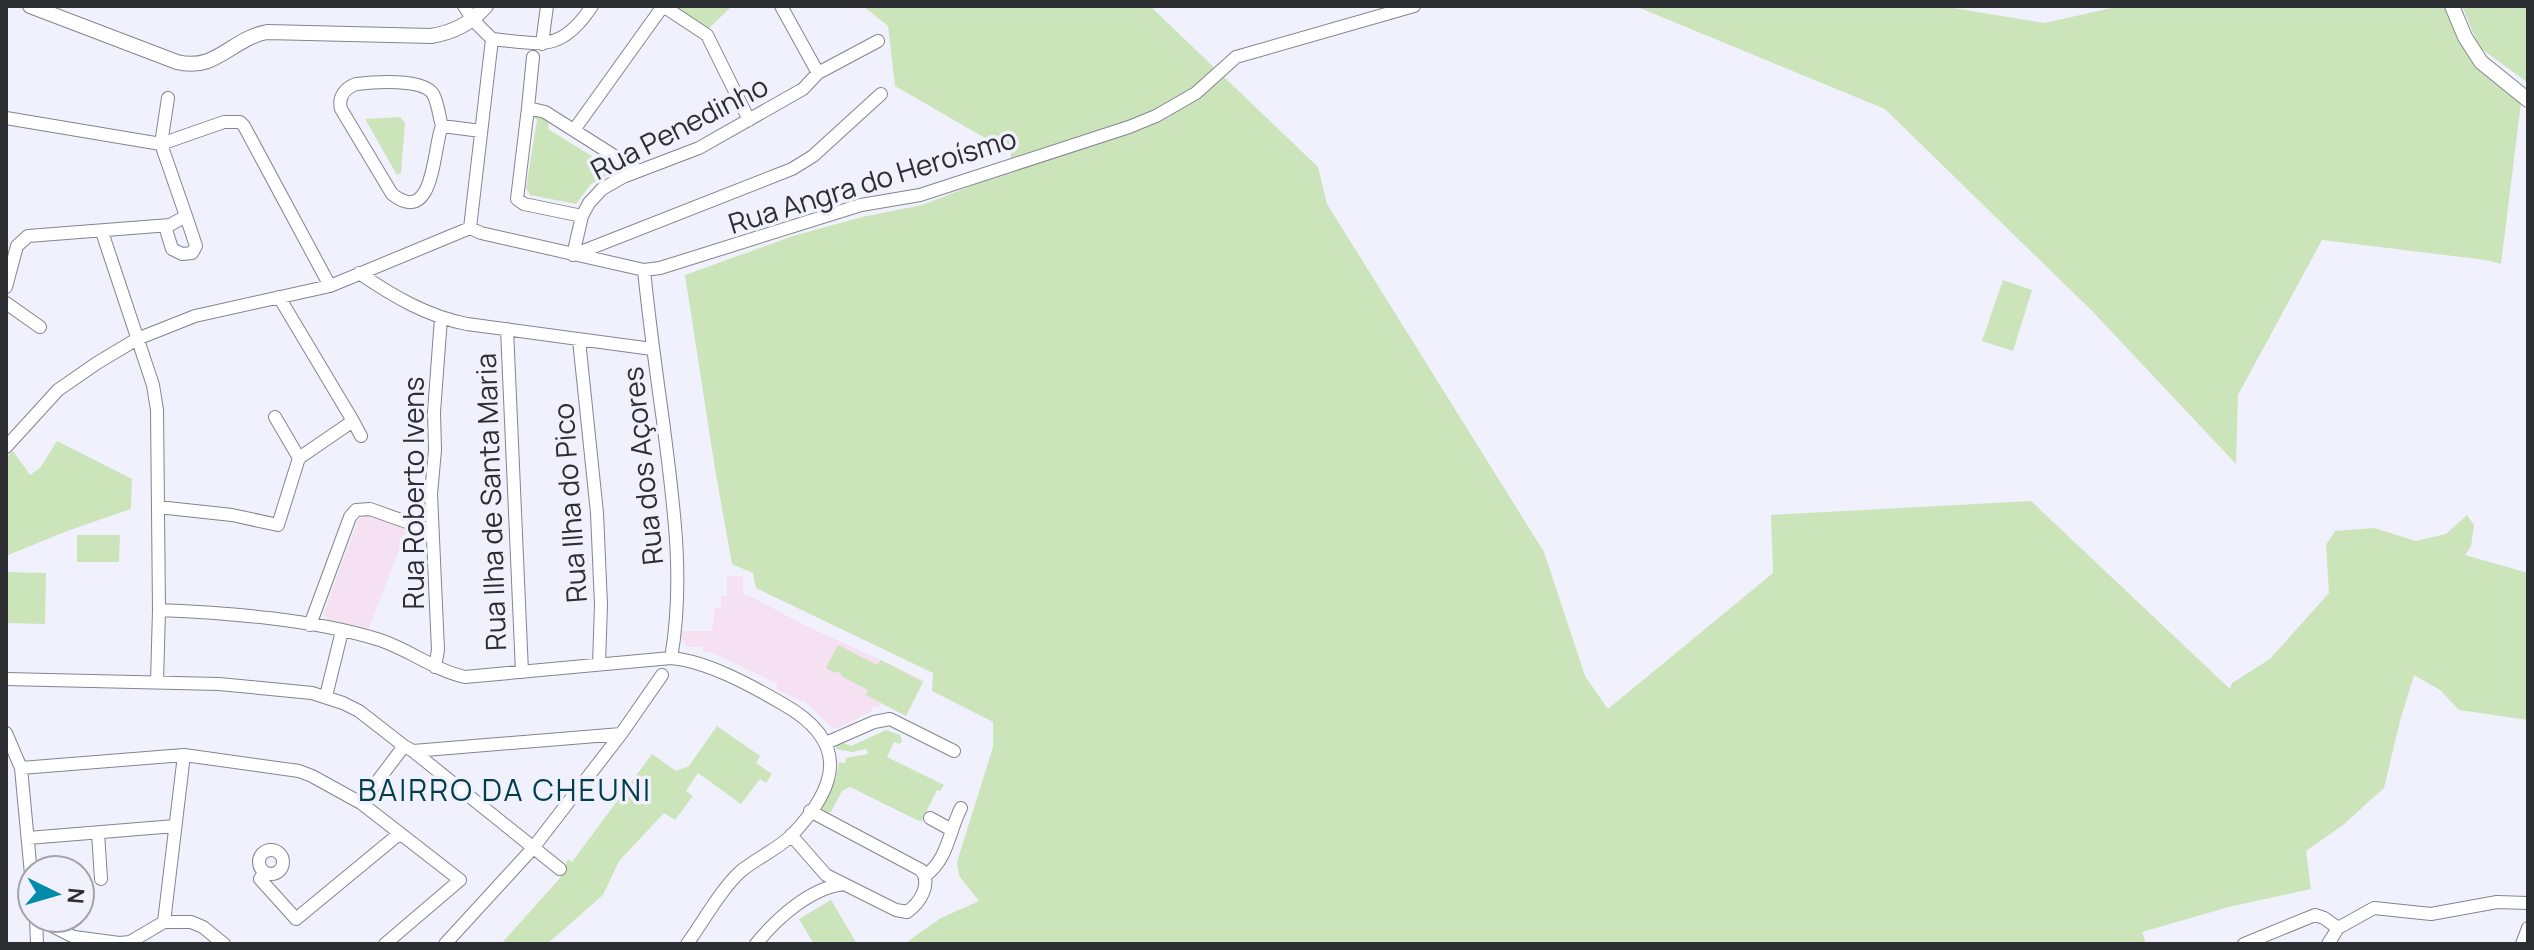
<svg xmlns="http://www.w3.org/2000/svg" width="2534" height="950" font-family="Manrope,sans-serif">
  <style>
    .education { fill: #f5e1f2 }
    .green { fill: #cce4ba }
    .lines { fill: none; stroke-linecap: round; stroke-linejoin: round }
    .minor-casing { stroke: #83858e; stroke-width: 14 }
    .tertiary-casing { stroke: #83858e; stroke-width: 16 }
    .minor { stroke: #fff; stroke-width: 12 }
    .tertiary { stroke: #fff; stroke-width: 14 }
    .labels { text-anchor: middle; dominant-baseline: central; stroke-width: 7; stroke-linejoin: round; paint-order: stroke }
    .street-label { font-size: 28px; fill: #2d2e32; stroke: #f0f1fc }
    .neighbourhood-label { font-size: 30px; letter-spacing: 2px; fill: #023d4c; stroke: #f0f1fc }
  </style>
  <rect width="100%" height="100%" fill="#f0f1fc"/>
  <path class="education" d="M367,513L408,527L369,628L330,621L323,615L358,520Z
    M727,576H743V595H748L804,625L924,680L906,716L881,703L878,708L873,706L871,711L851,722L834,729L803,700L802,702L776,689L778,684L711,652H703V647H688L681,638V631H712L715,608H721V596H727Z"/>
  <path class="green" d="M673,6H723L730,8L707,30Z
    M863,6H1150L1318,167L1327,204L1544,552L1585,676L1608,709L1773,573L1771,515L2031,501L2230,689L2232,683L2270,659L2329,593L2326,545L2335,531L2374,528L2416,541L2446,534L2467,515L2474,525L2471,546L2465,555L2528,573V720L2459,710L2440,690L2414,675L2400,721L2384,788L2343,825L2306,851L2311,889L2229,907L2142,932L2146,944H904L941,918L979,901L959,876L957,862L993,747V722L932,691L933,673L756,588L753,573L732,564L715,469L685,275L793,236L862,217L922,205L1010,171L1011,153L895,86L888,26Z
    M1635,6H1941L2045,23L2120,6H2445L2458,41L2472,60L2521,103L2501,264L2486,260L2322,240L2238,395L2236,464L2093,312L1885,109Z
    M2462,6H2528V83L2479,47Z
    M538,114L549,120L548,129L616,171L591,184L576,204L530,195L526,188L537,120L534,117Z
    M400,117L405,123L401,173L397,175L365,119Z
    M2003,280L2032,290L2013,351L1982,341Z
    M57,441L132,479L131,509L67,531L6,556V458L13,451L30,475L40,468Z
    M77,535H120L119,562H77Z
    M6,572L46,573L45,624L6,623Z
    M838,645L877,665L881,660L923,682L906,716L866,695L868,690L841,676V674L837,671L835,673L826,668Z
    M717,726L760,756L756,763L772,774L766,783L760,779L741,804L698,773L686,791L693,796L675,820L664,813L619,861L603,895L547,944H501L560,878L568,859L572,862L652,754L676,771L689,766Z
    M886,730L900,735L902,741L900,744L894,742L887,757L944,785L940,791L937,790L921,822L850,787L842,791L831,812H825L822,808L836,779L839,762L845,763L846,758L868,754L866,749L852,752L836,749L837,744L841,742L851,746Z
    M831,900L857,944H814L799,919Z"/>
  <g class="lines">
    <g class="minor-casing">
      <path id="minor" d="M464,6L473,20L492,39L470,228
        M663,6L707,35L749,120
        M781,6L818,73
        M492,39C541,44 561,53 592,6
        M542,44L547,6
        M356,84C373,82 423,78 433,94C438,103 439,116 442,126C433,146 435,228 392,194L341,109C338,97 345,88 356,84Z
        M528,108L533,57
        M6,118L161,144L224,122H240L244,126L330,286
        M442,126L481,131
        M574,130L663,6
        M582,216L524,204L517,199L528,108L545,112L638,171
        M165,226L172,249L182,254L192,253L196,246L186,216
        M102,232L153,385L157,410L159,610L157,682
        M573,255L582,216L589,203L602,189L623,177L699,148L803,89L818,73L878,41
        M573,255L792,169L813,156L881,94
        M644,270C649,320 656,371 663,421C673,500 685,579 671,658
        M359,273C393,296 426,316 467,324L652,349
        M6,287L17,246L28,236L170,225L186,216L161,144L168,98
        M6,303L40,327
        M507,329L522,672
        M579,340L597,513L601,605L599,664
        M275,417L299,458
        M353,421L361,436
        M6,447L58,390L97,363L137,339L195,316L330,286L470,228L481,233L644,270L660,268L861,205L920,195L1129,127L1156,116L1196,93L1236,57L1414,6
        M158,507L232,515L278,525L299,458L353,421L279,297
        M159,610C229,613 313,619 380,640C410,650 434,670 465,677L671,658C707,661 752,686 783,704C850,742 839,786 791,836C776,850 757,858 741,871C721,889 703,922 687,944
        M310,625L350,517L356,510L370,509L432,531
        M435,667L438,650L431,494L435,450L434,412L441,318
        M6,679L219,684L312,693L343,703L359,711L404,746
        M326,696L342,631
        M6,733L21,768L32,885
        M621,734L662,675
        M826,743L874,722L890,719L954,751
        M413,751L560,869
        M21,768L184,755L299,771L312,776L361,803L460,880L385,944
        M361,803L404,746L413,751L621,734L533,848L445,944
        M930,818L950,829
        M98,833L101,879
        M791,835L826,875L896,910L907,912C920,903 932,884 921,870L810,811
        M28,838L175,826
        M259 862a12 12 0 1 1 24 0a12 12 0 1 1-24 0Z
        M264,872L260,879L296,919L399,834
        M926,875C948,859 949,831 961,808
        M36,918L74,937L119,943L130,942L164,922H191L203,927L224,944
        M36,918L37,944
        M164,922L184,755
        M756,944C777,918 810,888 844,884
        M2244,944L2315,915L2324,918L2338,928
        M2328,944L2338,928L2374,908L2431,914L2497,902L2528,903
        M2522,944L2528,928"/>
    </g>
    <g class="tertiary-casing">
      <path id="tertiary" d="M30,6L177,62C216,72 231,39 267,32L431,36C454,32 470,24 486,6
        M2452,6L2465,37L2481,62L2528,100"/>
    </g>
    <use href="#minor" class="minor"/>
    <use href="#tertiary" class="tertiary"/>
  </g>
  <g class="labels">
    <g class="street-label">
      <text transform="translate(679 127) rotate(-27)">Rua Penedinho</text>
      <text transform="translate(872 180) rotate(-17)">Rua Angra do Heroísmo</text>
      <text transform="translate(642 466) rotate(-96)">Rua dos Açores</text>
      <text transform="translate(413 493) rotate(-90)">Rua Roberto Ivens</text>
      <text transform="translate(490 502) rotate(-92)">Rua Ilha de Santa Maria</text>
      <text transform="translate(569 503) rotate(-94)">Rua Ilha do Pico</text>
    </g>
    <g class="neighbourhood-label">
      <text x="505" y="789">BAIRRO DA CHEUNI</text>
    </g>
  </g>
  <rect width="2534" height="950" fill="none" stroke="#2d2e32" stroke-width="16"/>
  <g transform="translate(56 894) rotate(95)"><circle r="38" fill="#f0f1fc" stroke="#a2a3ab" stroke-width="2"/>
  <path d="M0-6L14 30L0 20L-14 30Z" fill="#008caa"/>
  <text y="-12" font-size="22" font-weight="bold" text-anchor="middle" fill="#2d2e32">N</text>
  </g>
</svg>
